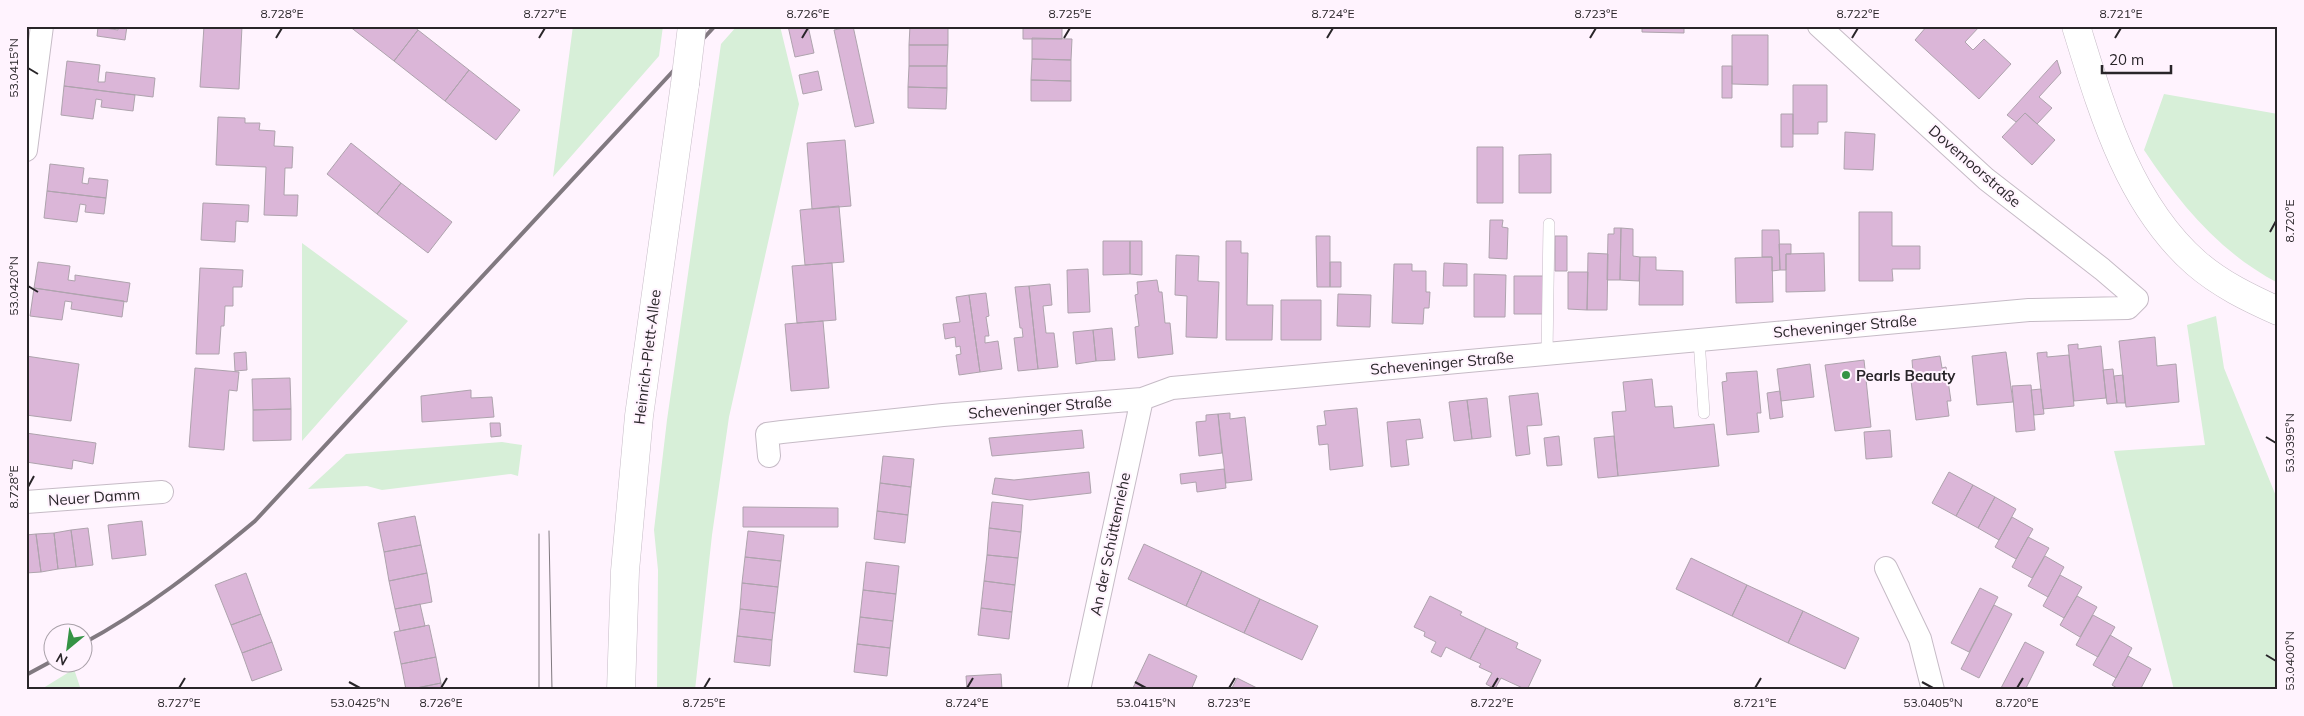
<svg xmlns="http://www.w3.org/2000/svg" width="2304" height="716" font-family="Mulish,sans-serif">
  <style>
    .green { fill: #d7efd8 }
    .building { fill: #dbb6d8; stroke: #aea3ad }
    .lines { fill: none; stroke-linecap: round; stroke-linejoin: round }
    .lane-casing { stroke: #c6bbc6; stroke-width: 12 }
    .street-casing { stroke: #c6bbc6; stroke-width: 24 }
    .secondary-casing { stroke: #c6bbc6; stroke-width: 29 }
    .lane { stroke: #fff; stroke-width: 11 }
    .street { stroke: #fff; stroke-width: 22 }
    .secondary { stroke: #fff; stroke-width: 28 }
    .tram { stroke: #817980; stroke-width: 1 }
    .rail { stroke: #817980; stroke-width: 4 }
    .secondary-bridge-casing { stroke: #c6bbc6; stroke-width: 29; stroke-linecap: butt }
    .secondary-bridge { stroke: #fff; stroke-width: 28 }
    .ticks { fill: none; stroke: #292529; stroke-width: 2 }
    .poi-dot { fill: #359345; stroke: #fff3fe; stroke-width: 2 }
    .labels { text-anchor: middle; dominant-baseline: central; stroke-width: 4; stroke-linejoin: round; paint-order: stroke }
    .street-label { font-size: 15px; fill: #292529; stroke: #fff3fe }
    .poi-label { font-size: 15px; font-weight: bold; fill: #292529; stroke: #fff3fe; text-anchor: start }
    .neatline { fill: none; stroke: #292529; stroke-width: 2 }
    .ticks-label { font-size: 12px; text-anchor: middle; fill: #292529 }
  </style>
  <rect width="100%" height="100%" fill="#fff3fe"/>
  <path class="green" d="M573,26H663L659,56L553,177Z
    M737,26H780L799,104L729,417L712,535L695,690H657L658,570L654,530L667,420L721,44Z
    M2164,94L2278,114V283C2219,252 2180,204 2144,150Z
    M302,243L408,321L302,441Z
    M2216,316L2224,368L2278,501V690H2174L2114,451L2205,445L2187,325Z
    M502,442L522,445L518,476L511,474L382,490L367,486L308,489L346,454Z
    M74,669L81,690H40Z"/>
  <path class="building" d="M118,26H127L125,40L97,36L98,27L118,30Z
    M204,26H242L239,89L200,87Z
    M349,26H413L418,30L394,61Z
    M788,26H808L814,53L795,57Z
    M853,26L874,123L855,127L834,30Z
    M910,26H948V45H909Z
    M1023,26H1062V39H1023Z
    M1642,26H1684V33L1642,32Z
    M1927,26H1980L1965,42L1973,50L1984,39L2011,64L1979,99L1915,40Z
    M418,30L469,70L445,101L394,61Z
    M1732,35H1768V85L1732,84Z
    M1032,38L1072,39L1071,60L1032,59Z
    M909,45H948L947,66H909Z
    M1032,59L1071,60V81L1031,80Z
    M2057,60L2061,73L2039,97L2052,108L2037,124L2025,113L2016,122L2007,115Z
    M67,61L100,65L98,82H105L106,72L155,78L153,97L64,86Z
    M909,66H947V88L908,87Z
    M1722,66H1732V98H1722Z
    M469,70L520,110L496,140L445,101Z
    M818,71L822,90L803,94L799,75Z
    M1031,80L1071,81V101H1031Z
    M1793,85H1827V122H1818V134H1793Z
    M64,86L135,95L133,111L101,107L102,100L96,99L93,119L61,115Z
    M908,87L947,88L946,109L908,108Z
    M2025,113L2055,140L2032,165L2002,137Z
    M1781,114H1793V147H1781Z
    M218,117L245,118V123H260L259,130L275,131L274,146L293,147L292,168H285L284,195H298L297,216L264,215L266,167L216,165Z
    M1845,132L1875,134L1873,170L1844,169Z
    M845,140L851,206L812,209L807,143Z
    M351,143L401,183L377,214L327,174Z
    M1477,147H1503V203H1477Z
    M1551,154V193H1519V155Z
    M50,164L84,168L82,183L88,184L89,178L108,180L106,198L47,191Z
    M401,183L452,222L428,253L377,214Z
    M47,191L106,198L104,214L85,212L86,205L80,204L77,222L44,218Z
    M203,203L249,205L248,222L236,221L235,242L201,240Z
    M839,206L844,262L805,265L800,210Z
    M1859,212H1892V246H1920V269H1892L1893,281H1859Z
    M1490,220H1503L1502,227L1508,228L1507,259L1489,258Z
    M1614,228H1621L1620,280H1607L1608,234H1614Z
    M1621,228L1633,229V256L1640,257L1639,281L1620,280Z
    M1762,230H1779L1780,270L1772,271V257H1762Z
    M1316,236H1330V287H1317Z
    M1555,236H1567V271H1555Z
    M1103,241H1130V274L1103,275Z
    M1130,241H1142V275L1130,274Z
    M1226,241H1241V253H1248L1247,305H1273L1272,340H1226Z
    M1779,244H1791V254H1786V270H1780Z
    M1588,253L1608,254L1607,310H1587Z
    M1824,253L1825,291L1786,292V254Z
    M1176,255L1199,256L1198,281L1219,282L1217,338L1186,337L1187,296L1175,295Z
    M1640,257H1656V270L1683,271V305H1639Z
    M1772,257L1773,302L1736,303L1735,258Z
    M38,262L70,266L68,280L75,281V275L130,283L127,302L34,288Z
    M1330,262H1341V287H1330Z
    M832,263L836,320L797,323L792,266Z
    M1444,263L1467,264V286H1443Z
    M1394,264H1412V271H1426V292H1430L1429,308H1424L1423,324L1392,323Z
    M200,268L243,270L242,287H233V306H225L224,326H221L219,354H196Z
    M1088,269L1090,312L1068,313L1067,270Z
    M1568,272H1588L1587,310L1568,309Z
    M1474,274L1506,275L1505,317H1474Z
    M1514,276H1547V314H1514Z
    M1157,280L1159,292H1162L1165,323H1170L1173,354L1138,358L1135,327L1139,326L1135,295L1138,294L1137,282Z
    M1050,284L1052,305L1043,306L1046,333H1054L1058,367L1038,369L1029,286Z
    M1029,286L1038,369L1018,371L1014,338L1023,337L1022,328H1020L1015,287Z
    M34,288L124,301L122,317L71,309L72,302L65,301L62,320L30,316Z
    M986,293L989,316L986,317L989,336H985V343L998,341L1002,369L980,372L969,295Z
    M1338,294L1371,295L1370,327L1337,326Z
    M969,295L980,372L959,375L956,355L961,354L960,346L956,347L955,337L945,339L943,324L960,322L956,297Z
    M1281,300H1321V340H1281Z
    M823,321L829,388L791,391L785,324Z
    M1112,328L1115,360L1096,361L1093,330Z
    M1093,330L1096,361L1076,364L1073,332Z
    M2155,337L2157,366L2176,364L2179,402L2126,407L2119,341Z
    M2078,344V349L2101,346L2106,398L2074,401L2068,345Z
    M246,352L247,370L235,371L234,353Z
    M2006,352L2013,402L1977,405L1972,356Z
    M2047,352V357L2069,355L2074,406L2043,409L2037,353Z
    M26,356L79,364L71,421L26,415Z
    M1940,356L1942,368L1946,367L1951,401H1947L1949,416L1916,420L1910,373H1913L1912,360Z
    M1864,360L1871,427L1835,431L1825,365Z
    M1810,364L1814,397L1781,401L1777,369Z
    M195,368L239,372L237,391L229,390L224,450L189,447Z
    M2113,369L2117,403L2107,404L2103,370Z
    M1757,371L1761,413H1757L1759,432L1727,435L1722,382L1727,381L1726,373Z
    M2123,375L2125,403H2117L2114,376Z
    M290,378L291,409L253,410L252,379Z
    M1652,379L1655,407L1672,406L1674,428L1714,424L1719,466L1618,476L1612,412L1626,411L1623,382Z
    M2031,385L2035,430L2016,432L2012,386Z
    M2041,389L2044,414L2034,415L2031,390Z
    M471,390V398L492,397L494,417L422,422L421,396Z
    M1780,391L1783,417L1770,419L1767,393Z
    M1538,393L1542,425L1527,426L1530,454L1516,456L1509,396Z
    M1487,398L1491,437L1472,439L1467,400Z
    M1467,400L1472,439L1454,441L1449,402Z
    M1357,408L1363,466L1330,470L1328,444L1319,445L1317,426L1326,425L1324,411Z
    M291,409V440L253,441V410Z
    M1230,413V419L1245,417L1252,480L1226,483L1218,414Z
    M1218,414L1222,453L1199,456L1196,422L1206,421V415Z
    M1420,419L1423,438L1406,440L1409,465L1391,467L1387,422Z
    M490,423H500L501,436L491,437Z
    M1082,430L1084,448L992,456L989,438Z
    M1890,430L1892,457L1866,459L1864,432Z
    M26,433L96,443L93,464L73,460L72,469L26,462Z
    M1559,436L1562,465L1547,466L1544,438Z
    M1614,436L1618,476L1598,478L1594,438Z
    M883,456L914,459L911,487L880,483Z
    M1224,469L1226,488L1197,492L1196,482L1181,484L1180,474Z
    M1089,472L1091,493L1030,500L992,494L995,478L1014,480Z
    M1949,472L1973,485L1956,516L1932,503Z
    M880,483L911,487L908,515L877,511Z
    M1973,485L1995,497L1978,528L1956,516Z
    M1995,497L2016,509L1999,540L1978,528Z
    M992,502L1023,505L1021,532L989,528Z
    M743,507L838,508V527H743Z
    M877,511L908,515L905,543L874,539Z
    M415,516L421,545L384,552L378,523Z
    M2012,517L2033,529L2016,559L1995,547Z
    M142,521L146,555L112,559L108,525Z
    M88,528L93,565L76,567L71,530Z
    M989,528L1021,532L1018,558L987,555Z
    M71,530L76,567L58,569L54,533Z
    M748,531L784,535L781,561L745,557Z
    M54,533L58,569L41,572L36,534Z
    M36,534L41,572L26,573V535Z
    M2028,537L2049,548L2032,578L2012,567Z
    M1144,544L1202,571L1186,606L1128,579Z
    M421,545L427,573L389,581L384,552Z
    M987,555L1018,558L1015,585L984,581Z
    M2045,556L2064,567L2048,597L2028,586Z
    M745,557L781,561L778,587L742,583Z
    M1691,558L1747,585L1732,616L1676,589Z
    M866,562L899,566L896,594L863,590Z
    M1202,571L1260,599L1244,633L1186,606Z
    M246,573L261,614L231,625L215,585Z
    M427,573L432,602L395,609L389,581Z
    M2060,575L2082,587L2064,618L2043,606Z
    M984,581L1015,585L1012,612L981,608Z
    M742,583L778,587L775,613L740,609Z
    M1747,585L1803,611L1788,643L1732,616Z
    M1980,588L1998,597L1969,652L1951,643Z
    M863,590L896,594L893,621L860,617Z
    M1430,596L1462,612L1460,615L1486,628L1470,659L1446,647L1441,657L1431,652L1436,642L1424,636L1425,632L1414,627Z
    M2077,596L2097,607L2080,637L2060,625Z
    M1260,599L1318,626L1302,660L1244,633Z
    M420,604L425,626L400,631L395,609Z
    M1994,605L2012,614L1979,678L1961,669Z
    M981,608L1012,612L1009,639L978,635Z
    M740,609L775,613L772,640L737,636Z
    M1803,611L1859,638L1845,669L1788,643Z
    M261,614L272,642L242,653L231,625Z
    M2093,615L2115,627L2098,657L2076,645Z
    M860,617L893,621L890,648L857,644Z
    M429,625L436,657L401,664L394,632Z
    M1486,628L1518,643L1516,648L1541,660L1527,690L1501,678L1495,689L1486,684L1492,673L1479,667L1481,664L1470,659Z
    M2110,635L2132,648L2116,678L2093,665Z
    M737,636L772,640L770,666L734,662Z
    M272,642L282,670L252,681L242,653Z
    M2025,642L2044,652L2025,690H2000Z
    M857,644L890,648L887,676L854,672Z
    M1149,654L1197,676L1191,690H1132Z
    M2128,656L2151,669L2140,690H2120L2112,685Z
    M436,657L441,683L406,690L401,664Z
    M1001,674L1002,690H967L966,676Z
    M1237,678L1261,690H1231Z
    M441,683L442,690H408Z"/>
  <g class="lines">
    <g class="lane-casing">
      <path id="lane" d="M1699,340L1704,413
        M1547,354L1549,224"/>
    </g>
    <g class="street-casing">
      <path id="street" d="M26,150L42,26
        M769,456L767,434L782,432L943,415L1142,399L1172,388L2029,310L2128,308L2137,299L2102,269L1986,179L1819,26
        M26,502L162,492
        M1886,568L1920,639L1933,690
        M1079,690L1142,399"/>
    </g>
    <g class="secondary-casing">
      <path id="secondary" d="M2076,26C2102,110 2128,203 2196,263C2220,284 2249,298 2278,311
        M621,690L625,571L639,416L685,84"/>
    </g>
    <use href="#lane" class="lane"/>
    <use href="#street" class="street"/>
    <use href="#secondary" class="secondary"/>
    <path class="tram" d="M549,531L552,690
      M539,690V534"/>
    <path class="rail" d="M82,644C144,611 201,566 255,521L715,26
      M26,675L52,661"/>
    <g class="secondary-bridge-casing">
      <path id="secondary-bridge" d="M685,84L692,26"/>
    </g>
    <use href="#secondary-bridge" class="secondary-bridge"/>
  </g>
  <path class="ticks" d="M276,38L282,28M539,38L545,28M802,38L808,28M1064,38L1070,28M1327,38L1333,28M1590,38L1596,28M1852,38L1858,28M2115,38L2121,28M28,68L38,74M2270,232L2276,221M28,286L38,292M2266,437L2276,443M28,487L34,476M2266,655L2276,661M349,682L360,688M1135,682L1146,688M1922,682L1933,688M179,688L185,678M441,688L447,678M704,688L710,678M967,688L973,678M1229,688L1235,678M1492,688L1498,678M1755,688L1761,678M2017,688L2023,678"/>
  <circle class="poi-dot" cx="1846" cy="375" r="5"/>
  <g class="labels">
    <g class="street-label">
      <text transform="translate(1975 166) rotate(41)">Dovemoorstraße</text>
      <text transform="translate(1845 326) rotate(-5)">Scheveninger Straße</text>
      <text transform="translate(647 357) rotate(-83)">Heinrich-Plett-Allee</text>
      <text transform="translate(1442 363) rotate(-5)">Scheveninger Straße</text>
      <text transform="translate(1040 407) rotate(-5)">Scheveninger Straße</text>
      <text transform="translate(94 497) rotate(-4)">Neuer Damm</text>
      <text transform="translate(1110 544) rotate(-78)">An der Schüttenriehe</text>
    </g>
    <g class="poi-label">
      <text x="1856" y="375">Pearls Beauty</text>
    </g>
  </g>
  <rect width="2304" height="716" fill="none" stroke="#fff3fe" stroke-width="55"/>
  <g transform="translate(68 648) rotate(209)"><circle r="24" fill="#fff3fe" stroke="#a9a1a9"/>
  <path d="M0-4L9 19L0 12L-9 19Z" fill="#359345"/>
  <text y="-8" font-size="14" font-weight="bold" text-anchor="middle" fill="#292529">N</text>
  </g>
  <path d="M2102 65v8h69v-8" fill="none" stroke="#292529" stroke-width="2.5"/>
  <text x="2109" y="65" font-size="15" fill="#292529" stroke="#fff3fe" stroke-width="4" paint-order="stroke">20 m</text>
  <rect x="28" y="28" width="2248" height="660" class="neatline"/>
  <g class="ticks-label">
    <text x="282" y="18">8.728°E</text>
    <text x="545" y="18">8.727°E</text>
    <text x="808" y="18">8.726°E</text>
    <text x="1070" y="18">8.725°E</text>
    <text x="1333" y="18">8.724°E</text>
    <text x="1596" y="18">8.723°E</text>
    <text x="1858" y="18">8.722°E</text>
    <text x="2121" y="18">8.721°E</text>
    <text transform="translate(14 68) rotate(-90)" y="4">53.0415°N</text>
    <text transform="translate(2290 221) rotate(-90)" y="4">8.720°E</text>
    <text transform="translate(14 286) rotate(-90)" y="4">53.0420°N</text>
    <text transform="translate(2290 443) rotate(-90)" y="4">53.0395°N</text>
    <text transform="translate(14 487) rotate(-90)" y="4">8.728°E</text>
    <text transform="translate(2290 661) rotate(-90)" y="4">53.0400°N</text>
    <text x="179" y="707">8.727°E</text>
    <text x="360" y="707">53.0425°N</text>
    <text x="441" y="707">8.726°E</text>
    <text x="704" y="707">8.725°E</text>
    <text x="967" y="707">8.724°E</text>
    <text x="1146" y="707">53.0415°N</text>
    <text x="1229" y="707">8.723°E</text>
    <text x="1492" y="707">8.722°E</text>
    <text x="1755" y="707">8.721°E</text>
    <text x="1933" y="707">53.0405°N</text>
    <text x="2017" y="707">8.720°E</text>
  </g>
</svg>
